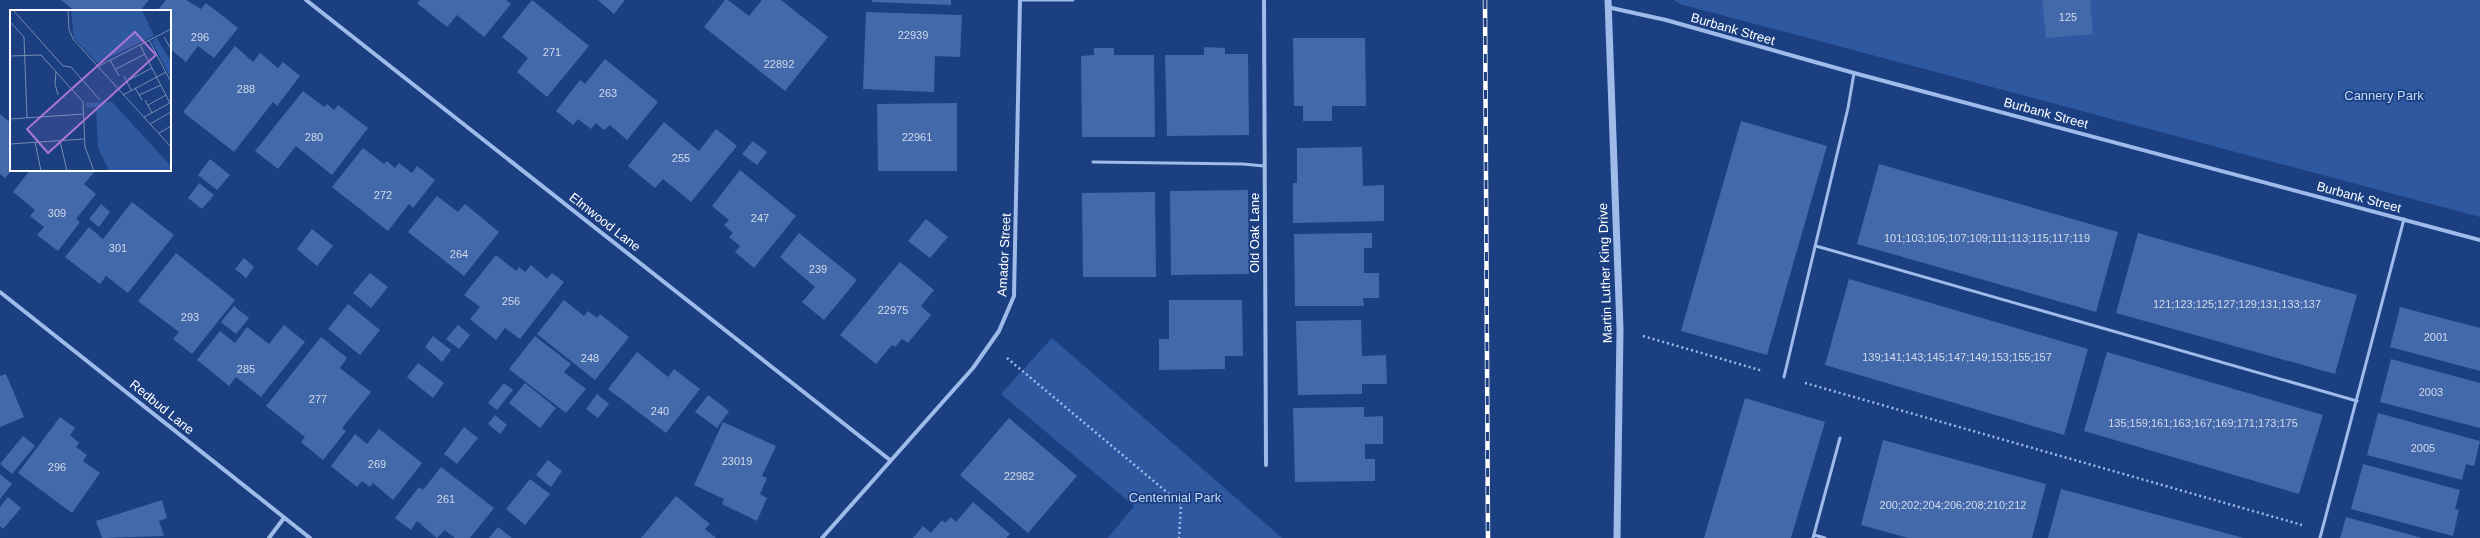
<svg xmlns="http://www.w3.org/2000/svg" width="2480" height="538" font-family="Helvetica,sans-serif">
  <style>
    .green { fill: #2e58a0 }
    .building { fill: #4469ab }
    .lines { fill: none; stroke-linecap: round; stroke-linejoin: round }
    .path { stroke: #9fbbea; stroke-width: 2.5; stroke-dasharray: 2 3; stroke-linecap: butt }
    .service { stroke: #9fbbea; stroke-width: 3 }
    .minor { stroke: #9fbbea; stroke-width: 4 }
    .tertiary { stroke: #9fbbea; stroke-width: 7 }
    .rail-casing { stroke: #fff; stroke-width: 4.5 }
    .rail { stroke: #1b3f81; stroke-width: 3; stroke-dasharray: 9; stroke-linecap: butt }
    .labels { text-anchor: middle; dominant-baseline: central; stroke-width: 3.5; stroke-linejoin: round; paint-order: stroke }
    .number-label { font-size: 11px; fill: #d0daea }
    .street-label { font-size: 13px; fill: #fff; stroke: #1b3f81 }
    .park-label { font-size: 13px; fill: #c4d7f7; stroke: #1b3f81 }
    .inset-road { fill: none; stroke: #768cb3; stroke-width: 1 }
    .view { fill: #a976d5; fill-opacity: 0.15; stroke: #a976d5; stroke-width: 2 }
    .inset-edge { fill: none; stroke: #fff; stroke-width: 2 }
  </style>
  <rect width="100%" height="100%" fill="#1b3f81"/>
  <path class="green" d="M1674,0H2480V217L1680,4Z
    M1052,338L1282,538H1108L1134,506L1001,394Z"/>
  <path class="building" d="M61,0H149L140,11H75Z
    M166,0H186L201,9L206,3L238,28L214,58L198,46L186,62L170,49V11H157Z
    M420,0H506L511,4L484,37L457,15L447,27L417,3Z
    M532,0L589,46L547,97L517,72L528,58L502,37Z
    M598,0H625L614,14Z
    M725,0H728L749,16L762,0H781L828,37L785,91L704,27Z
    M872,0H951V5L872,2Z
    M2042,0H2090L2093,34L2046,38Z
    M866,12L962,15L960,57L935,56L934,92L863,89Z
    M1293,38H1365L1366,106H1332V121H1303V106H1294Z
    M235,46L253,62L260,53L278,68L283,62L300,76L277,106L273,102L234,152L183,112Z
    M1204,47L1225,48V54H1248L1249,135L1167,136L1165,55H1204Z
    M1094,48H1114V55H1154L1155,137H1082L1081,56L1094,55Z
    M605,59L658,102L627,140L610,125L604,130L596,123L591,129L578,119L573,125L556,111L580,80L585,84Z
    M303,91L324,107L327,104L334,110L338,105L368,128L332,175L296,146L278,169L255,151Z
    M957,103V171H878L877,104Z
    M0,114L11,123L12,170L5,178L0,174Z
    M1741,121L1827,146L1767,355L1681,331Z
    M664,122L699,151L716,129L737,146L691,202L663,179L655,188L628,166Z
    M753,141L767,152L757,165L742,154Z
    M1362,147L1363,186L1384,185V221L1293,223V183H1297V148Z
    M363,148L384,164L387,161L395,168L399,163L412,173L417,166L435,180L413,208L409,204L388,231L332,187Z
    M210,159L230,175L217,190L198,175Z
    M1879,164L2118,232L2096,312L1857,244Z
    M30,170H96L84,184L96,194L76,219L80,222L58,251L37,235L44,227L30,216L35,210L13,192Z
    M740,170L796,216L754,268L735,252L740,246L729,237L733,233L724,225L729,220L712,206Z
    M199,183L214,195L202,209L188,198Z
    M1248,190L1249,274L1171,275L1170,191Z
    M1155,192L1156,277H1083L1082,193Z
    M437,196L458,212L465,204L499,232L464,276L408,232Z
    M132,202L174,235L128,293L106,276L100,284L65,257L89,227L103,239Z
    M101,204L110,212L99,227L89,219Z
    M926,219L948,237L930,258L908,241Z
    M312,229L333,246L317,266L297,249Z
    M799,233L857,280L824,320L802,302L815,287L780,257Z
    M1372,233V248H1364V273H1379V298H1363L1364,306H1295L1294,234Z
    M2138,233L2357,295L2335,374L2116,313Z
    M176,253L235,300L192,354L173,339L179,332L138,301Z
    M496,255L516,271L519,267L525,272L531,265L547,279L552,273L564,282L520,339L505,328L496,340L470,319L480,307L464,295Z
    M244,258L254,267L246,278L235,269Z
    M900,262L934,290L921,306L931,315L908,343L902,339L895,347L892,345L876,364L840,335Z
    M370,273L388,287L371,308L353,293Z
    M1849,279L2088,349L2064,435L1825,365Z
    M564,300L584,316L588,311L597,318L600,314L629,337L595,380L537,334Z
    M1169,300H1242L1243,356H1225V369L1159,370V339H1169Z
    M348,304L380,330L360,355L328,329Z
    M234,306L249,318L236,334L221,322Z
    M2400,307L2480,328V371L2390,347Z
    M1361,320L1362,356L1386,355L1387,384H1362V394L1298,395L1296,321Z
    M284,325L305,342L261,397L236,377L229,386L197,360L220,331L235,343L247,327L269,344Z
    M458,325L470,335L459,349L446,339Z
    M433,336L451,350L442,362L425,347Z
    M535,336L571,364L564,372L586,389L566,413L509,369Z
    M321,337L347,358L340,368L371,392L342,428L346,431L323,460L301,442L305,437L266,406Z
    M637,352L668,377L674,369L700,389L666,433L608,389Z
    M2107,352L2323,415L2299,494L2084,431Z
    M2391,359L2480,383V428L2380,402Z
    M418,363L444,383L433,398L407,377Z
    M6,374L24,417L0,427V376Z
    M504,383L513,390L497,410L488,403Z
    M525,383L556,408L540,428L509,403Z
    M597,394L609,404L598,418L586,409Z
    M708,395L729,411L717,428L695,412Z
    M1745,398L1825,422L1791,538H1704Z
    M1364,407V417L1383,416V444H1365V459H1375V481L1295,482L1293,408Z
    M2378,413L2480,441L2474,466L2466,464L2462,480L2367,455Z
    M495,415L507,425L500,434L488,424Z
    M60,417L75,428L70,435L79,443L76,447L87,455L83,461L100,473L72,513L18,473Z
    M1009,418L1077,476L1028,533L960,475Z
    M723,422L776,446L762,476L767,478L760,494L767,498L757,521L722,504L724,499L694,485Z
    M464,427L478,438L457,464L444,454Z
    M379,429L422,463L393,500L373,483L370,487L362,481L357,487L331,466L355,434L367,444Z
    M23,436L35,446L12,474L0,464Z
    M1883,440L2046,484L2032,538H1908L1861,525Z
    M548,460L562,471L551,487L536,475Z
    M2363,464L2460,490L2455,509L2459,510L2453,536L2351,509Z
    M441,467L494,508L470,538H455L445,530L437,538L417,521L411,530L395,518L419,487L423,490Z
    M0,474L12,484L0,499Z
    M530,479L550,494L525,525L506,509Z
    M2061,489L2244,538H2048Z
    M676,496L710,524L705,529L716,538H641Z
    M8,497L21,508L3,529L0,526V507Z
    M162,500L167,518L159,521L164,536L102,538L96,521Z
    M973,502L1010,534L1006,538H913L923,526L931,533L942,520L945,523L951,517L956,522Z
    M2346,517L2422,538H2340Z
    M498,527L512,538H489Z"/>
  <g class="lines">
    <path class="path" d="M1643,336L1763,371
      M1007,358L1181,504L1179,538
      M1805,383L2302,525"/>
    <path class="service" d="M1020,0H1073
      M1093,162L1243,164L1264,166
      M1816,246L2357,401
      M1784,377L1848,108L1854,73
      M1814,535L1825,538
      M1813,538L1840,438
      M2320,538L2404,219"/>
    <path class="minor" d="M306,0L890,460
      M1264,0L1266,465
      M1607,7L1666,20L1854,73L2480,240
      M0,292L310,538
      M269,538L284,518
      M822,538L973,368L999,331L1014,296L1020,0"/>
    <path class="tertiary" d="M1608,0L1620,329L1617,538"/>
    <g class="rail-casing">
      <path id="rail" d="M1485,0L1488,538"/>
    </g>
    <use href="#rail" class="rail"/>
  </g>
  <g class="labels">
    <g class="number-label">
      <text x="2068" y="17">125</text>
      <text x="913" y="35">22939</text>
      <text x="200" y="37">296</text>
      <text x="552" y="52">271</text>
      <text x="779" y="64">22892</text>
      <text x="246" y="89">288</text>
      <text x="608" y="93">263</text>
      <text x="314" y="137">280</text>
      <text x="917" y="137">22961</text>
      <text x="681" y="158">255</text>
      <text x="383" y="195">272</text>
      <text x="57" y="213">309</text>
      <text x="760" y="218">247</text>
      <text x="1987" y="238">101;103;105;107;109;111;113;115;117;119</text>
      <text x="118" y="248">301</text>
      <text x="459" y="254">264</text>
      <text x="818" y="269">239</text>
      <text x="511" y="301">256</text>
      <text x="2237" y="304">121;123;125;127;129;131;133;137</text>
      <text x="893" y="310">22975</text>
      <text x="190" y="317">293</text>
      <text x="2436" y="337">2001</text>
      <text x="1957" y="357">139;141;143;145;147;149;153;155;157</text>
      <text x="590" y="358">248</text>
      <text x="246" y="369">285</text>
      <text x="2431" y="392">2003</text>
      <text x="318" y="399">277</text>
      <text x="660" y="411">240</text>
      <text x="2203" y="423">135;159;161;163;167;169;171;173;175</text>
      <text x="2423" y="448">2005</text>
      <text x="737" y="461">23019</text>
      <text x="377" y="464">269</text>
      <text x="57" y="467">296</text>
      <text x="1019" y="476">22982</text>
      <text x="446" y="499">261</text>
      <text x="1953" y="505">200;202;204;206;208;210;212</text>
    </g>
    <g class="street-label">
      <text transform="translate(1733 29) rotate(16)">Burbank Street</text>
      <text transform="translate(2046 113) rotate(15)">Burbank Street</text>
      <text transform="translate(2359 197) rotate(15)">Burbank Street</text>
      <text transform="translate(605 222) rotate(38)">Elmwood Lane</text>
      <text transform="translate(1254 233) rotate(-90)">Old Oak Lane</text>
      <text transform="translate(1004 255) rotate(-87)">Amador Street</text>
      <text transform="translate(1605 273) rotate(-92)">Martin Luther King Drive</text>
      <text transform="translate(162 407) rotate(39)">Redbud Lane</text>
    </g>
    <g class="park-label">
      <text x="2384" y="95">Cannery Park</text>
      <text x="1175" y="497">Centennial Park</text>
    </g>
  </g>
  <g transform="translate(10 10)">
    <rect width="161" height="161" fill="#1b3f81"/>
    <path d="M61,0H132L144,26L87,53L64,28ZM146,27L161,52V68L142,32ZM102,92L161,156V161H99L88,138L86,97H76V93Z" fill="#2e58a0"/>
    <path class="inset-road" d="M3,0L53,56L61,57L90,90M58,0L59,19L63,29L161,137M0,12L14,27L17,108M154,27L161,39M139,30L161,72M130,35L161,95M0,46L31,45L73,92L75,137L84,161M100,50L109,66M87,57L161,19M106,59L135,44M46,62L45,74L48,85M114,66L121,80M117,71L142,58M125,78L132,90M61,79L72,69M113,85L156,62M129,85L151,75M135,90L142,103M138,95L156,85M134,107L160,93M0,109L74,104M140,114L161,102M149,123L161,116M50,131L57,161M25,132L31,161M0,134L74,129"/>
    <path class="view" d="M125,22L146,45L38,143L17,119Z"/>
    <rect width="161" height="161" class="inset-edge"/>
  </g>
</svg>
